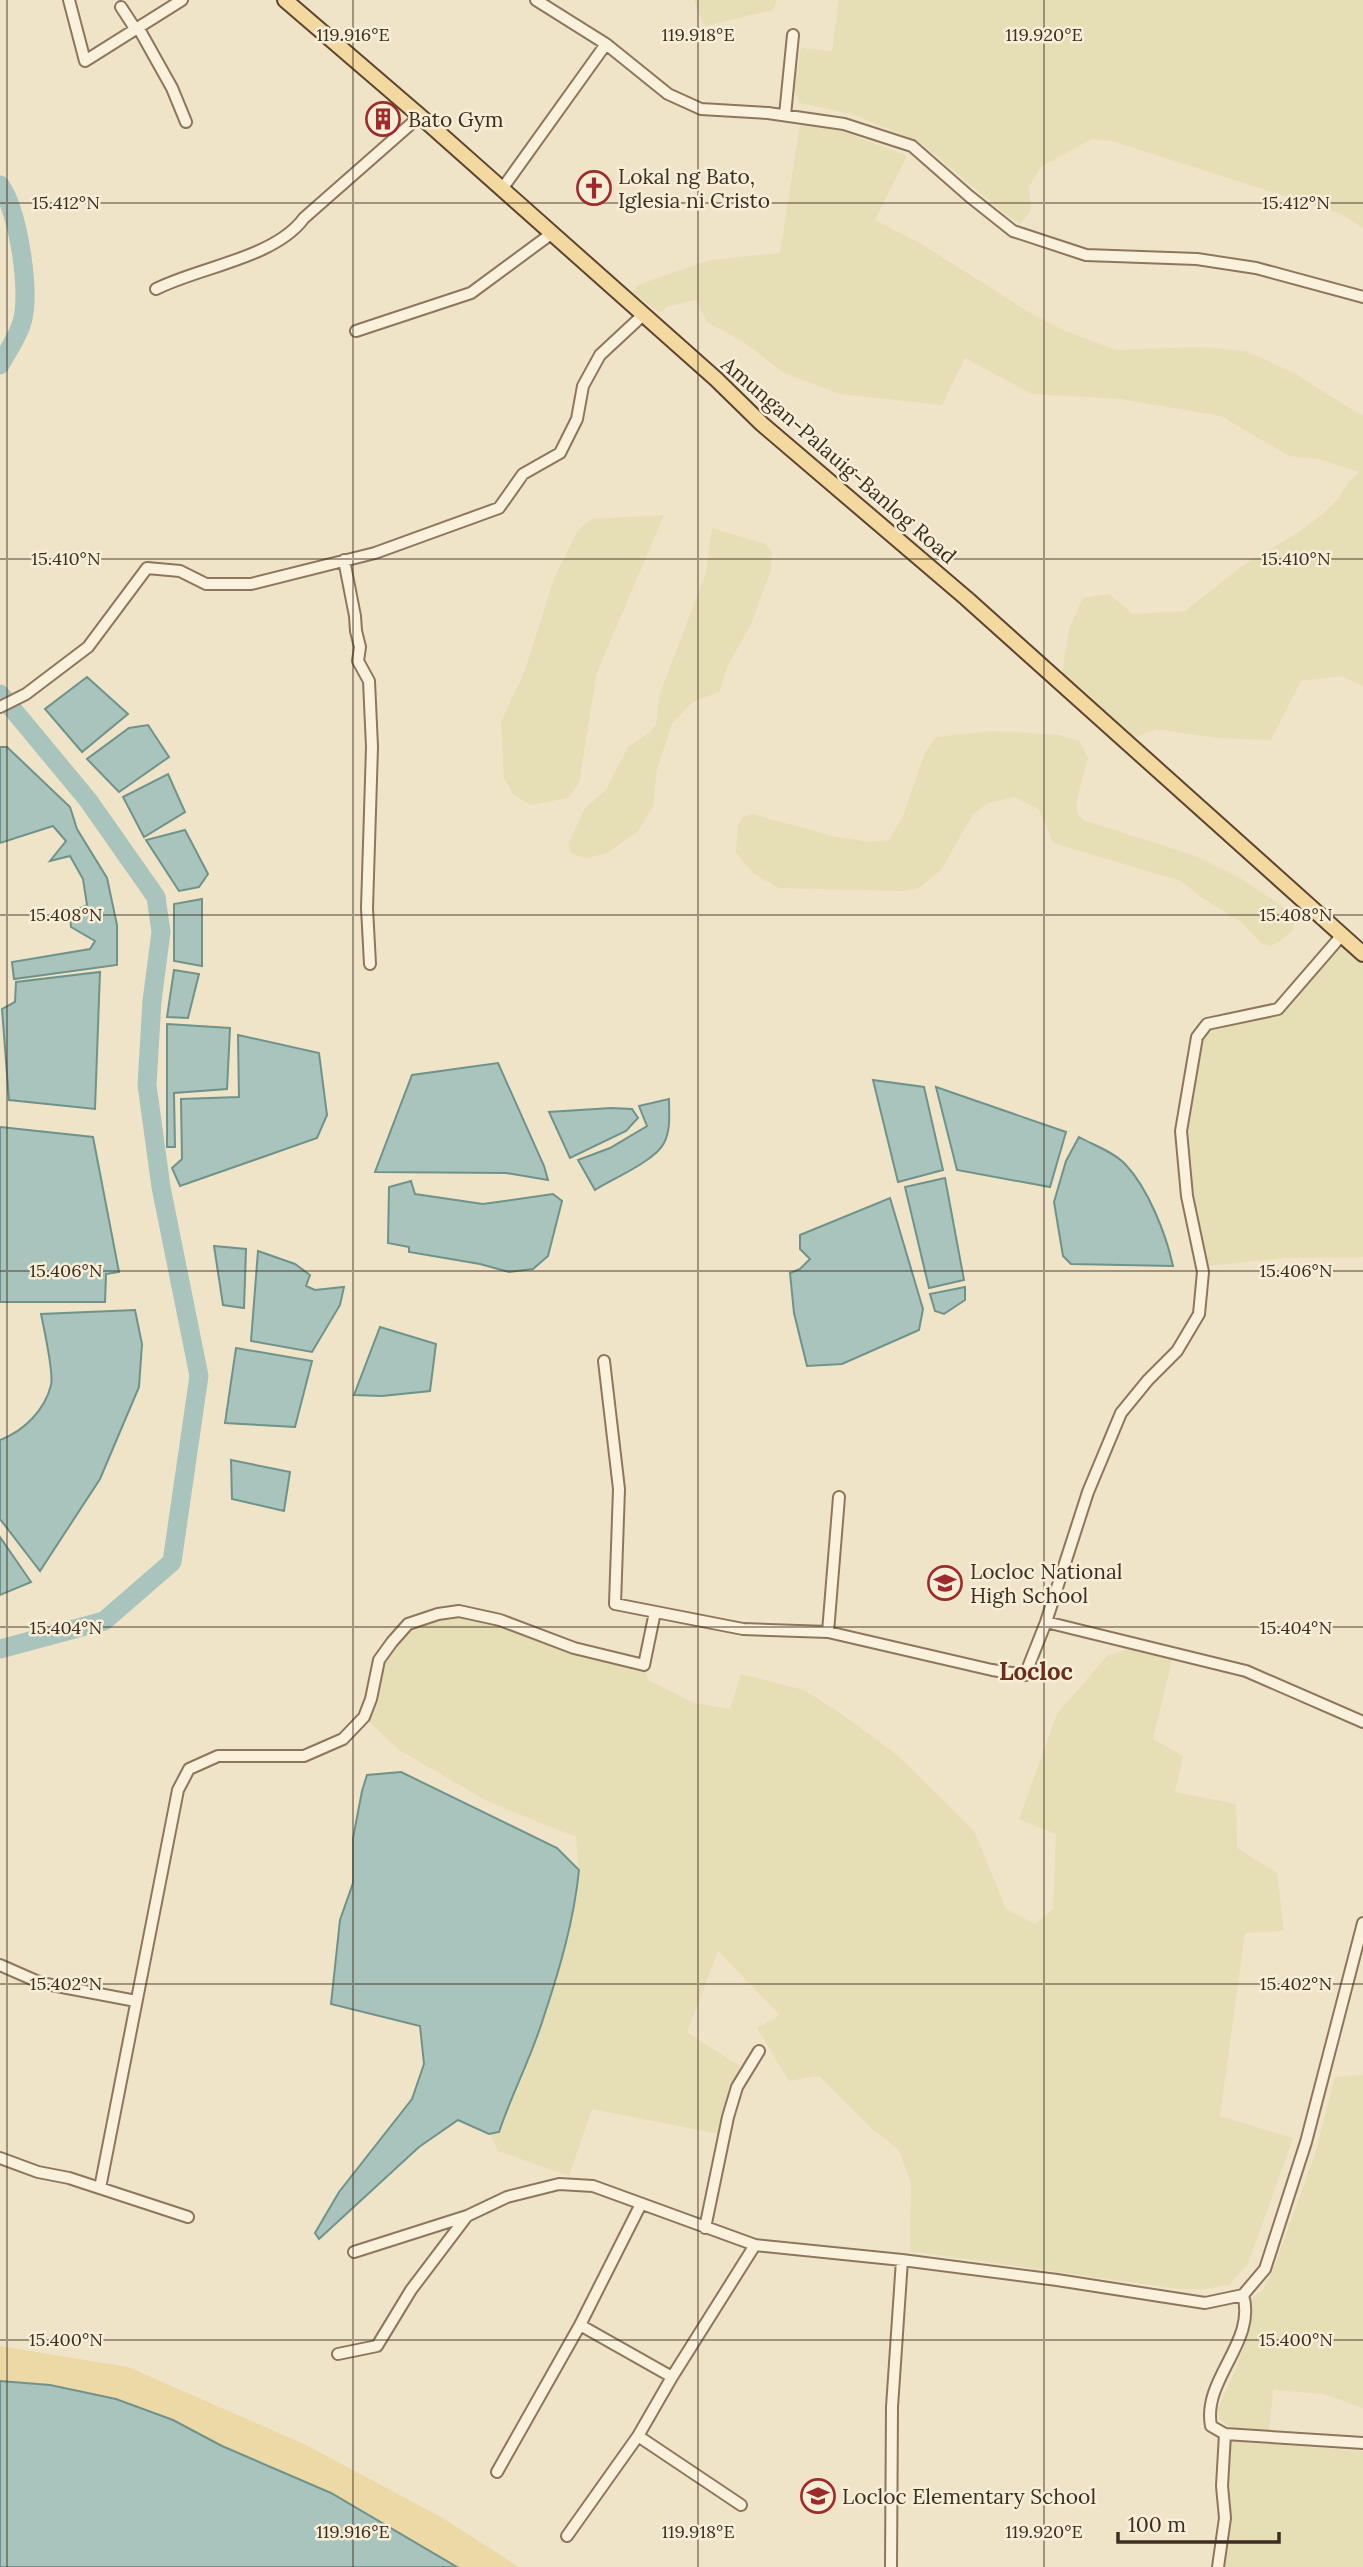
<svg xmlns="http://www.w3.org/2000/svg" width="1363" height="2567" font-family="Lora,serif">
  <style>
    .farmland { fill: #e6deb5 }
    .sand { fill: #ecd9a5 }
    .water { fill: #a9c4bc; stroke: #6f938a; stroke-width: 2 }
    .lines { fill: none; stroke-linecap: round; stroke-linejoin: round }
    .river { stroke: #a9c4bc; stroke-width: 19 }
    .minor-casing { stroke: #8d765c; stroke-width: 14 }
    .major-casing { stroke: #5b4430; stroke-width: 18 }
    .minor { stroke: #faf1dc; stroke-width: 10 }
    .major { stroke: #f3d9a0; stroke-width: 14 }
    .ticks { fill: none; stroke: #3d2e20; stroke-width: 2; stroke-opacity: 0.45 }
    .labels { text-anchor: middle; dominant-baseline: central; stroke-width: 5; stroke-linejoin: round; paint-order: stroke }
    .poi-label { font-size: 21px; fill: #3d2e20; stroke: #f7eed8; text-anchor: start }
    .street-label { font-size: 21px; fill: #3d2e20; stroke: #f7eed8 }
    .quarter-label { font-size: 24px; font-weight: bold; fill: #6b2e1e; stroke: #f7eed8 }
    .ticks-label { font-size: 18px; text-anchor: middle; fill: #3d2e20; stroke: #f7eed8; stroke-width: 5; stroke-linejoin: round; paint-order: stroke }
  </style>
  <rect width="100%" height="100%" fill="#f0e4c8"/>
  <path class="farmland" d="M694,0H777L773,10L704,26Z
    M839,0H1363V228L1341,214L1112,141L1092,139L1042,166L1029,187L1031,210L1020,224L1003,212L921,143L852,114L800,103L794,90L801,48L832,51Z
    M800,125L842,131L907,156L875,220L920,243L1027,311L1065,331L1116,350L1198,347L1246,351L1296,374L1356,412L1363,415V686L1342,676L1301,681L1271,740L1217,738L1156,729L1133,738L1062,674L1069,629L1083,598L1109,594L1133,614L1185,611L1241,567L1299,532L1324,513L1339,498L1347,484L1359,472L1319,459L1289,456L1221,416L1120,399L1032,394L965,358L942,405L840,394L784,373L745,343L707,322L696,300L668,306L660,313L632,292L640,284L710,260L780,253Z
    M664,515L597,672L579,783L568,798L530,805L514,795L504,778L501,722L525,670L554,579L578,530L592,519Z
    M712,528L766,544L772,552L771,570L751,624L728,665L719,692L692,702L672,724L657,769L653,806L638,831L607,853L588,858L578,856L570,851L569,842L585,808L606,790L628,747L650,732L656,724L659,696L706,573Z
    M993,731L1060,735L1079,741L1088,758L1076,803L1077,813L1083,820L1193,855L1237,876L1292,913L1295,922L1292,931L1278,942L1270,946L1261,943L1241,922L1202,898L1181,881L1053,843L1039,810L1015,797L988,803L973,814L941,870L919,888L902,891L779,888L754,874L736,853L738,825L743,817L752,814L832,836L870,842L889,840L903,816L925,753L936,737Z
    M1340,945L1363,965V1257L1285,1258L1207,1266L1190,1174L1187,1129L1202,1038L1211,1026L1283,1013Z
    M459,1611L644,1665L648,1680L694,1703L730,1709L741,1674L804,1690L846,1717L897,1755L974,1831L1006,1909L1035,1924L1053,1909L1056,1834L1019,1819L1057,1714L1107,1656L1133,1647L1173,1656L1153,1739L1183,1756L1175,1792L1236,1804L1237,1848L1277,1873L1284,1931L1245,1933L1220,2116L1293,2138L1248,2264L1229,2285L1205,2289H1179L910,2251L911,2183L899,2150L870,2127L819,2076L789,2081L757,2028L780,2015L718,1951L687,2032L747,2071L724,2135L592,2109L569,2176L498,2151L490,2134L499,2132L579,1876L576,1837L489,1802L399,1750L364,1717L379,1660L408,1624Z
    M1363,2075V2408L1324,2394L1273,2390L1269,2431L1232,2428L1219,2419L1218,2408L1236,2369L1247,2334L1251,2318L1249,2299L1261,2292L1272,2273L1315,2154L1335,2077Z
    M1230,2441L1363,2451V2567H1225L1231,2521L1229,2483Z"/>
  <path class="sand" d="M0,2346L128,2367L304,2444L441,2517L519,2567H457L331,2493L222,2446L173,2420L50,2385L0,2381Z"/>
  <path class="water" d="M87,677L128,714L82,752L45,709Z
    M148,725L169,757L119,792L87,759L129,728Z
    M0,747H7L70,807L77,829L107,878L117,925V965L14,979L12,962L90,949L95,941L71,927L70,913L87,905L83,879L70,856L50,861L66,841L53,826L0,843Z
    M168,774L185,812L144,837L123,797Z
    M185,830L208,874L199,887L179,891L146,840Z
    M202,899V966L174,961V904Z
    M174,970L199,974L188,1018L167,1017Z
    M100,972L95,1109L9,1100L2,1009L15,1002L16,982Z
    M167,1024L230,1028L227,1089L174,1093L175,1147H167Z
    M238,1035L319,1053L327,1115L317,1138L180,1186L172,1168L182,1159L181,1099L239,1097Z
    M498,1063L544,1166L548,1180L506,1173L375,1172L412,1075Z
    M873,1080L924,1087L943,1170L898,1182Z
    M936,1087L1066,1132L1050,1187L957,1170Z
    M669,1099C669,1113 671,1130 664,1143C655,1161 612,1179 595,1190L578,1160L610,1148L647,1126L639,1106Z
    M611,1108L632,1109L638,1118L626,1131L570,1158L549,1112Z
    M0,1127L93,1137L119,1272L106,1274L105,1302H0Z
    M1079,1137C1093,1145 1114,1152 1125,1164C1148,1188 1166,1234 1173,1266L1071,1264L1063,1256L1054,1202L1066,1161Z
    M945,1178L964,1280L929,1288L905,1187Z
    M411,1181L415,1194L483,1204L553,1194L562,1201L548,1256L533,1269L509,1272L480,1264L409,1252V1247L388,1243L389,1187Z
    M890,1198L923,1309L919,1330L842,1364L807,1366L794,1313L790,1273L800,1269L810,1259L800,1249V1235Z
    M214,1246L246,1249L244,1308L223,1305Z
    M258,1251L295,1264L310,1275L306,1286L315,1290L344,1287L340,1305L312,1352L251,1341Z
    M965,1287V1300L944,1314L935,1311L930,1294Z
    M135,1310L142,1344L139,1387L100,1479L40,1571L0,1519V1440C24,1431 45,1410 51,1385C54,1373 44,1329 41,1314Z
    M380,1327L436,1344L430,1391L382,1396L354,1395Z
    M236,1348L312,1361L295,1427L225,1423Z
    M231,1460L290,1472L284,1511L232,1499Z
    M0,1537L31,1582L0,1595Z
    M401,1772L557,1848L579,1870C574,1920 560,1968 544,2016C532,2056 512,2093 499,2132L489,2134L458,2120L419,2147L319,2239L315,2233L339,2192L412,2099L424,2064L420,2026L331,2004L340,1920L353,1883V1838L362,1791L367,1775Z
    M0,2381L50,2385L116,2399L173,2420L222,2446L331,2493L457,2567H0Z"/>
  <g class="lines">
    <path class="river" d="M0,185C18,210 31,292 22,322C18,337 7,352 0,365
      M0,694L88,800L156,897L161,932L152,1001L147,1085L161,1187L199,1376L172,1562L104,1621L0,1649"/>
    <g class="minor-casing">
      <path id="minor" d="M69,0L85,61L182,0
        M536,0L606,44L668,94L701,109L768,113L844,124L912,146L969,196L1013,231L1086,255L1197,259L1256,268L1363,297
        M121,7L136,30
        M139,29L172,88L186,122
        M785,115L793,35
        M502,189L606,44
        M156,289C199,267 275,258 304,218L420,116
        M356,331L471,293L551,234
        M344,560L355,616L356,631L360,647L358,661L369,681L372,747L367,908L370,964
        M0,707L26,694L88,647L147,568L180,571L206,584H251L375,553L499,508L523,474L560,453L577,419L583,386L600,355L643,315
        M1342,935L1278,1009L1207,1024L1197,1037L1181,1131L1187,1196L1203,1272L1199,1314L1177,1351L1148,1380L1121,1413L1088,1492L1046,1622L1246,1671L1363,1722
        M604,1361L619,1489L615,1604L743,1629L828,1632L992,1670L1025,1675L1046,1622
        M828,1632L839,1497
        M0,1965L41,1983L136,2001
        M0,2158L38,2172L69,2178L188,2217
        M100,2188L178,1790L189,1769L218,1756H304L343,1739L364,1717L371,1699L379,1660L392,1642L408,1624L438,1614L459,1611L500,1620L574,1648L644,1665L655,1612
        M705,2228L728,2117L737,2087L759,2051
        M354,2252L467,2216L507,2197L559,2184L593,2186L755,2245
        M1243,2295C1257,2342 1202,2379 1211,2426L1225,2434L1363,2443
        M580,2325L672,2377
        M338,2354L377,2346L411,2290L467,2216
        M638,2436L741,2505
        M497,2472L580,2325L641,2204
        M567,2536L638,2436L672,2377L755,2245L902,2260L1057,2280L1205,2303L1243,2295L1265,2269L1306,2142L1363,1923
        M891,2567L892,2407L902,2260
        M1218,2567L1225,2518L1222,2486L1225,2434"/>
    </g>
    <g class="major-casing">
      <path id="major" d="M285,0L420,116L716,379L762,424L966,598L1363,954"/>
    </g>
    <use href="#minor" class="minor"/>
    <use href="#major" class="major"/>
  </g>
  <path class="ticks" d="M7,0V2567M353,0V2567M698,0V2567M1044,0V2567M0,203H1363M0,559H1363M0,915H1363M0,1271H1363M0,1627H1363M0,1984H1363M0,2340H1363"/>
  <defs>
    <g id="building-ring" transform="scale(1.75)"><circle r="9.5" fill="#f7eed8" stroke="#9e2a2b" stroke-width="1.5"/><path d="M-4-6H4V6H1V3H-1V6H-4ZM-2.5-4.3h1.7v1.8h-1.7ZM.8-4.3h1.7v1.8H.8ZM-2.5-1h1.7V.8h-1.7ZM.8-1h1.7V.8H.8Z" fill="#9e2a2b"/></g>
    <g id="church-ring" transform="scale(1.75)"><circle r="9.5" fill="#f7eed8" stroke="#9e2a2b" stroke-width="1.5"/><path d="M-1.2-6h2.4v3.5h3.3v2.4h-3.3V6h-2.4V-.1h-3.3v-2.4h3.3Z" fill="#9e2a2b"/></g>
    <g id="school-ring" transform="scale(1.75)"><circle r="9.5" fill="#f7eed8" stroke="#9e2a2b" stroke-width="1.5"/><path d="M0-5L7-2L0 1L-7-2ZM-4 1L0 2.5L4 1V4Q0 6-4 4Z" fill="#9e2a2b"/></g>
  </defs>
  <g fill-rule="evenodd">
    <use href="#building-ring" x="383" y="119"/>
    <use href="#church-ring" x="594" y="188"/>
    <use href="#school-ring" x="945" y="1583"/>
    <use href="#school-ring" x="818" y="2496"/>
  </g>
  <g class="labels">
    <g class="poi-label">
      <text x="408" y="119">Bato Gym</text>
      <text x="618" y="176">Lokal ng Bato,<tspan x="618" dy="24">Iglesia ni Cristo</tspan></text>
      <text x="970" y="1571">Locloc National<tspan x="970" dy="24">High School</tspan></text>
      <text x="842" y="2496">Locloc Elementary School</text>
    </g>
    <g class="street-label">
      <text transform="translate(839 460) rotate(41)">Amungan-Palauig-Banlog Road</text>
    </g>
    <g class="quarter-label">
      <text x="1036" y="1671">Locloc</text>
    </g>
  </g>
  <g class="ticks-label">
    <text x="353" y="41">119.916°E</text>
    <text x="698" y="41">119.918°E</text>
    <text x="1044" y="41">119.920°E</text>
    <text x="66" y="209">15.412°N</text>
    <text x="1296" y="209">15.412°N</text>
    <text x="66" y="565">15.410°N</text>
    <text x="1296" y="565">15.410°N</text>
    <text x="66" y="921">15.408°N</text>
    <text x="1296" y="921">15.408°N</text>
    <text x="66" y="1277">15.406°N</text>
    <text x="1296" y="1277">15.406°N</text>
    <text x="66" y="1634">15.404°N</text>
    <text x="1296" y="1634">15.404°N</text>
    <text x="66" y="1990">15.402°N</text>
    <text x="1296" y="1990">15.402°N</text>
    <text x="66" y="2346">15.400°N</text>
    <text x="1296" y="2346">15.400°N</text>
    <text x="353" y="2538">119.916°E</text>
    <text x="698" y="2538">119.918°E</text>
    <text x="1044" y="2538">119.920°E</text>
  </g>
  <path d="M1118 2532v10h161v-10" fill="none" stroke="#3d2e20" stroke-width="3.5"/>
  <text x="1128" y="2532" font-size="21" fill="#3d2e20" stroke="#f7eed8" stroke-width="5" paint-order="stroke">100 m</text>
</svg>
